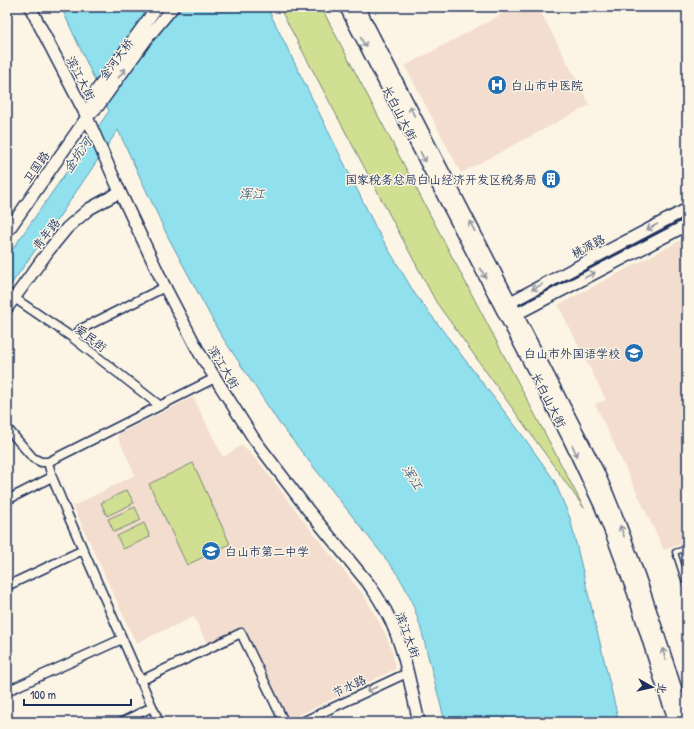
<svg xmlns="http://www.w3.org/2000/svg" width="694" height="729" font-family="'Patrick Hand','LXGW WenKai TC',sans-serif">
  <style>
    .built { fill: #f3ddce }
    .green { fill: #d1df92; stroke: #768778 }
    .water { fill: #90e0ed; stroke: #6199b4 }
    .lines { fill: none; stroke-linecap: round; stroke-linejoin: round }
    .lane-casing { stroke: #1b2f5e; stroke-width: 7 }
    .street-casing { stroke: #1b2f5e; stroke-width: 11 }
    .secondary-casing { stroke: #1b2f5e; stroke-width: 14 }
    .primary-casing { stroke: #1b2f5e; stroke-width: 15 }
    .lane { stroke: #fcf5e5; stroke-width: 4 }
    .street { stroke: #fcf5e5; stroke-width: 8 }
    .secondary { stroke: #fcf5e5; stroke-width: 11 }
    .primary { stroke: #fcf5e5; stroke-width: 12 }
    .oneway { stroke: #8c92a2 }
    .labels { text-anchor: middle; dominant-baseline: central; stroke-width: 3; stroke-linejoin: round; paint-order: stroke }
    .street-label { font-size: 12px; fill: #1b2f5e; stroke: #fcf5e5 }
    .poi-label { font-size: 12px; fill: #1b2f5e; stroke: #fcf5e5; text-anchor: start }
    .water-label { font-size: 13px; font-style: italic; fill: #32527b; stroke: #fcf5e5 }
  </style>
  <rect width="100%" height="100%" fill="#fcf5e5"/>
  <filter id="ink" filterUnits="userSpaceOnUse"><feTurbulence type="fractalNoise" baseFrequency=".025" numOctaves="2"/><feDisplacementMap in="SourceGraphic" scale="8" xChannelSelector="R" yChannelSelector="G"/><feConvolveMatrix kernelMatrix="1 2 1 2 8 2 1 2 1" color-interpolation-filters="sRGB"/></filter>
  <g filter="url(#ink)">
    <path class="built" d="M515,7H538L590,105L461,173L405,66Z
      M687,237V542L664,550L595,404L606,400L558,305Z
      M193,397L223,457L242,445L262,466L310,529L365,597L384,631L391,648L396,669L286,721L242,628L207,644L194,617L136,643L73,506L135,475L117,435Z"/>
    <path class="green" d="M279,7H321L584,508L436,302Z
      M193,463L230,544L187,565L149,484Z
      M127,490L134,503L107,516L101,503Z
      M135,507L141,520L114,532L108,519Z
      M144,523L150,537L123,549L117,536Z"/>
    <path class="water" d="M61,7H267L377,230L415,294L523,436L554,480L570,518L619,722H445C439,700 434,678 428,656C420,624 413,596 393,568L279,423L219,332L167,235L118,130L59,217L7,290V257L109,111Z"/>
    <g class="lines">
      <g class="lane-casing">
        <path id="lane" d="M687,548L675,552L687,589"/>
      </g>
      <g class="street-casing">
        <path id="street" d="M7,293L73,338L159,405
          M73,338L81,329L165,287
          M7,428L33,458L41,462H48L52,477L66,511L159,722
          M48,462L215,378
          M7,500L52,477
          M7,586L83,550
          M140,681L241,633L284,722
          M7,691L122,639
          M122,722L152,707
          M302,722L407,673"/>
      </g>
      <g class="secondary-casing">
        <path id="secondary" d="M30,7L87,117L120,192L165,287L200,354L254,439L308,510L368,583C372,589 376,594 380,601C403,637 409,681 419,722
          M88,115L96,91L157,7
          M7,232L87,117L99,105L148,37L173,7
          M503,306L687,209
          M7,308L49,250L67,228L89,209L120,192
          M509,318L687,225"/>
      </g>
      <g class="primary-casing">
        <path id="primary" d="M346,7L569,438L601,506L614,539L634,593L665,692L676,722
          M358,7L597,471C632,549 656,629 682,710L687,716"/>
      </g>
      <use href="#lane" class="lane"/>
      <use href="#street" class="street"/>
      <use href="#secondary" class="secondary"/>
      <use href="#primary" class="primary"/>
    </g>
    <defs><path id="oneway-shaft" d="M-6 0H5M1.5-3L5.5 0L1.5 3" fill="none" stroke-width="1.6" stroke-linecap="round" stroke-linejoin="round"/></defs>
    <g class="oneway">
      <use href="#oneway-shaft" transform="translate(363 42) rotate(63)"/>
      <use href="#oneway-shaft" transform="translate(122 73) rotate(-54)"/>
      <use href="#oneway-shaft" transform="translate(412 111) rotate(-117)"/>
      <use href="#oneway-shaft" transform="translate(423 157) rotate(63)"/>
      <use href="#oneway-shaft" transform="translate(472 226) rotate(-117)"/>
      <use href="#oneway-shaft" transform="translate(652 227) rotate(152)"/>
      <use href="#oneway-shaft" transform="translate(483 273) rotate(63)"/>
      <use href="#oneway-shaft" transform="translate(590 275) rotate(-27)"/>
      <use href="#oneway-shaft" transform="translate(537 287) rotate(152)"/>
      <use href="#oneway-shaft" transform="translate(575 451) rotate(65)"/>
      <use href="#oneway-shaft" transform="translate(622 531) rotate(-111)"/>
      <use href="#oneway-shaft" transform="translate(664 654) rotate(-108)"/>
      <use href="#oneway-shaft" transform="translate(372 689) rotate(155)"/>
    </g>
  </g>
  <defs>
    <g id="hospital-disc" transform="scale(1)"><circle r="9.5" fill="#1f6fb2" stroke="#fcf5e5"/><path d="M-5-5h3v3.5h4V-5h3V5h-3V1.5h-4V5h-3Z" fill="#fff"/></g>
    <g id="building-disc" transform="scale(1)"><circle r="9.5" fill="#1f6fb2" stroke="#fcf5e5"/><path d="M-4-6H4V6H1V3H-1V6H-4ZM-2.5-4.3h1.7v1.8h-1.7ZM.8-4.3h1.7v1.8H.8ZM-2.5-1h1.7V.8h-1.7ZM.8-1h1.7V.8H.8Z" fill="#fff"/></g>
    <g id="school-disc" transform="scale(1)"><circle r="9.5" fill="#1f6fb2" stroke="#fcf5e5"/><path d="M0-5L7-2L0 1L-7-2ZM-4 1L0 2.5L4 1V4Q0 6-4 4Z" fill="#fff"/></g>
  </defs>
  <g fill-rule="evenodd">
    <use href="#hospital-disc" x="497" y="85"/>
    <use href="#building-disc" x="551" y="179"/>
    <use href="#school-disc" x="634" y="353"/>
    <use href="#school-disc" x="211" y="551"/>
  </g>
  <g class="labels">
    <g class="street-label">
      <text transform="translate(116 59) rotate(-54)">金河大桥</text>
      <text transform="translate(81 78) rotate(63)">滨江大街</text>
      <text transform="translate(400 113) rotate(63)">长白山大街</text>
      <text transform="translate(36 167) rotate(-55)">卫国路</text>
      <text transform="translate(46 234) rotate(-52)">青年路</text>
      <text transform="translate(588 246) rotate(-28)">桃源路</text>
      <text transform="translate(91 338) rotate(37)">爱民街</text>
      <text transform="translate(224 367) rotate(59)">滨江大街</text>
      <text transform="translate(549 400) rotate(63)">长白山大街</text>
      <text transform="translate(408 635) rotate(70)">滨江大街</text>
      <text transform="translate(349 686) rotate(-25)">节水路</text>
    </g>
    <g class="poi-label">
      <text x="511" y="85">白山市中医院</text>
      <text x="537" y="179" text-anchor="end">国家税务总局白山经济开发区税务局</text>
      <text x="620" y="353" text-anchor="end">白山市外国语学校</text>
      <text x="225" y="551">白山市第二中学</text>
    </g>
    <g class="water-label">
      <text transform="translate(77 155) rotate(-55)">金坑河</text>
      <text x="252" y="193">浑江</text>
      <text transform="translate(413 477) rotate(58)">浑江</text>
    </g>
  </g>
  <rect width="694" height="729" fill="none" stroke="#fcf5e5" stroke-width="24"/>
  <rect x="12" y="12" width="670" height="705" fill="none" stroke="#1b2f5e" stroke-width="1.5" filter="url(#ink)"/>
  <g transform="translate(652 687) rotate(98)" stroke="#fcf5e5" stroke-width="3" paint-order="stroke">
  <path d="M0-3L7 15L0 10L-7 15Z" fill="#1b2f5e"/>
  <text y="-6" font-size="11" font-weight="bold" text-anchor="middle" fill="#1b2f5e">北</text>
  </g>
  <path d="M24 699v6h107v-6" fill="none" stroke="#1b2f5e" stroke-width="2"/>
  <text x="30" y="699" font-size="12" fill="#1b2f5e" stroke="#fcf5e5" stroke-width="3" paint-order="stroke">100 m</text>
</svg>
